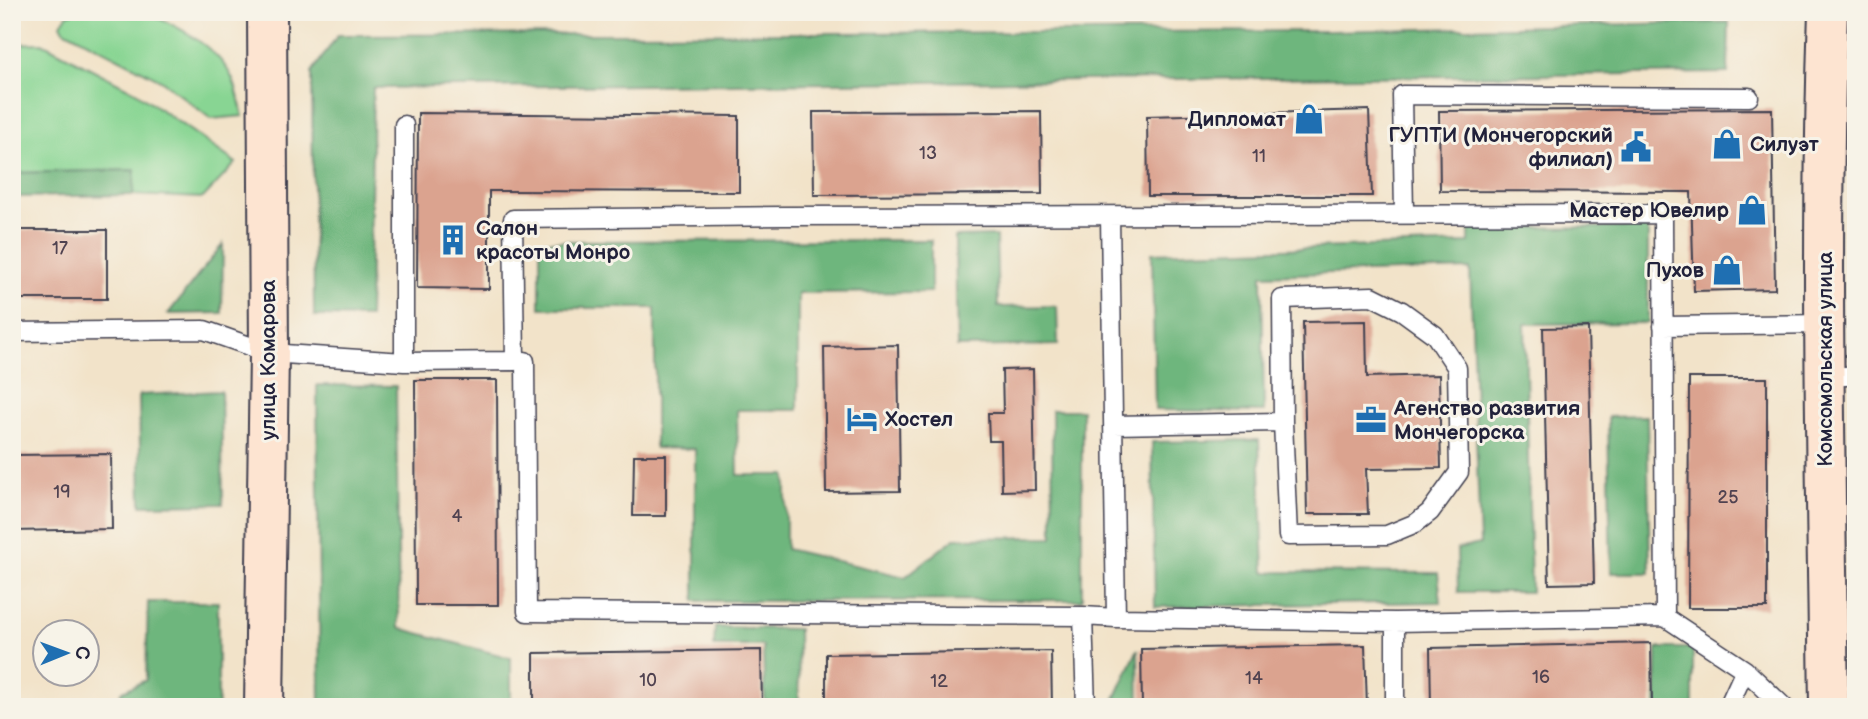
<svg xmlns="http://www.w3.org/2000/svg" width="1868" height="719" font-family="'Balsamiq Sans',sans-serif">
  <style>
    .green { fill: #88d593; stroke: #557c67; stroke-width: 2 }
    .forest { fill: #6eb67d; stroke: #486c5c; stroke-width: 2 }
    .building { fill: #dba38f }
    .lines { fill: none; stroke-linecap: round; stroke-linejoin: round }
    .lane-casing { stroke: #413f50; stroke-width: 21 }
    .secondary-casing { stroke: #413f50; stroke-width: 42 }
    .lane { stroke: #fff; stroke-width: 18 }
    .secondary { stroke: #fde4d1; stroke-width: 38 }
    .labels { text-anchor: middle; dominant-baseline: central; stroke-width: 6; stroke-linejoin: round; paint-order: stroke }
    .number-label { font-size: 18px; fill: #504250 }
    .poi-label { font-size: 21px; font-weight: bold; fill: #22223b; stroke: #f7f3e8; text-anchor: end }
    .street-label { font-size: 21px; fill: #22223b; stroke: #f7f3e8 }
  </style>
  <rect width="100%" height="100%" fill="#f7f3e8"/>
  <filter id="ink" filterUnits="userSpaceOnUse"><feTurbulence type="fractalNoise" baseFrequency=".0143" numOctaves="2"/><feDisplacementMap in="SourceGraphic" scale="14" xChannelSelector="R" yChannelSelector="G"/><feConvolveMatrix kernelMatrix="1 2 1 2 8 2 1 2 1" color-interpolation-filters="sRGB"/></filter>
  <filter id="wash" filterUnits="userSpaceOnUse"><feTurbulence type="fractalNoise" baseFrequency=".00686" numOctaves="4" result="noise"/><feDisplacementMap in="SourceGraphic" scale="28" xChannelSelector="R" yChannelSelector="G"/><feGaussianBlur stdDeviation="1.57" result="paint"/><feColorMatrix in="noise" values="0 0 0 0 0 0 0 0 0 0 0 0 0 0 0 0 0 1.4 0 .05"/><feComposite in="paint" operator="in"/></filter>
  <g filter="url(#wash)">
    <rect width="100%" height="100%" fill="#f2e3c9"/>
    <path class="green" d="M74,12C93,12 114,10 133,12C167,16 220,48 233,80C238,91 240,105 243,116L211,119L161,80L64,30L61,24L67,15Z
      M42,43L136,92L236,163L203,198L133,195L134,170L12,173V44Z"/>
    <path class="forest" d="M1729,22L1728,73L373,88L369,317L314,316L312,72L338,35L1330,31Z
      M135,170L133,195L12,197V173Z
      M1648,227V323L1525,324L1531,592H1458L1457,549L1480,544L1470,269L1262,275L1264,412L1155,410L1152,253L1469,243V228Z
      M996,236L998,307L1057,306L1058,345L957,347L955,237Z
      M931,240V292L798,293V410H737L738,475H786V549L905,577L955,538L1053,537L1052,410H1082V600L695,601V449L655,448V308H540V241Z
      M223,244L222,313L168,314Z
      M317,385L396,386L399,628L511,658V707H320Z
      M221,391L223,504L141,505L139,395Z
      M1647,416L1650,573H1611L1608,417Z
      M1259,440L1264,572L1438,573L1441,602L1155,607L1152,442Z
      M1854,574H1856V690H1852Z
      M148,602H218V707H119L121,692L146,680Z
      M715,627L798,629L799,707H765L763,646H714Z
      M1657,648H1693V707H1656Z
      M1138,649L1139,707H1111Z"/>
    <g id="blocks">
      <path class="building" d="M1772,109L1775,289L1694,291L1691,192L1440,191L1439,111Z
        M1369,110L1372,196H1148L1147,116Z
        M1041,111L1042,194L814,195L813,112Z
        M418,113L739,116V192L489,191V289L417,288Z
        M12,230H107V299H12Z
        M1366,321L1367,377L1439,375L1441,468L1366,469L1368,514H1307L1303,322Z
        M1588,327L1594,583L1549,584L1543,328Z
        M898,345L900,491L826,492L824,347Z
        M1033,369L1035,490L1002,491L1001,441H989L988,413H1003L1002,370Z
        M1689,378H1767V608H1688Z
        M415,380H497L498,605H416Z
        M111,454L112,529L12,531V455Z
        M634,455H666V516H633Z
        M1651,643L1652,707H1431L1430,648Z
        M1365,645L1367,707H1142L1141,649Z
        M761,650L762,707H534V653Z
        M1051,651L1052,707H826V654Z"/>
    </g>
  </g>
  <g filter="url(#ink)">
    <use href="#blocks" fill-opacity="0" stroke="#413f50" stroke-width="2"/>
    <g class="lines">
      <g class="lane-casing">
        <path id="lane" d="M1404,214L1402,95L1749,97
          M1663,326L1824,324
          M12,332L204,330L269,353L404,362L515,361L513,219L784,216L1663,214L1665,617
          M525,361L527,612L1083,616
          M404,362V125
          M1825,376H1856
          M1114,425L1283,422L1282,299L1372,296L1402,311L1435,335L1457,368L1459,472L1430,512L1416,523L1387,535L1288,536L1283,422
          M1116,618L1395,622L1665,617L1745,670L1784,707
          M1395,622V707
          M1086,707L1083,616L1116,618L1110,217
          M1728,707L1745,670"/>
      </g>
      <g class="secondary-casing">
        <path id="secondary" d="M1828,12C1820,244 1826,475 1829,707
          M264,707L269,353L267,12"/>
      </g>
      <use href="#lane" class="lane"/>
      <use href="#secondary" class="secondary"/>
    </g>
  </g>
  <defs>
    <g id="shop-bare" transform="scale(2.415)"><path d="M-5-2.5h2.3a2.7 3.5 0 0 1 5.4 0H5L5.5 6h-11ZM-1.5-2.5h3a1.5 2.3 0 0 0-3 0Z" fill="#1f6fb2" stroke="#f7f3e8" stroke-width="2.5" paint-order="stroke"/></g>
    <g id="civic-bare" transform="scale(2.415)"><path d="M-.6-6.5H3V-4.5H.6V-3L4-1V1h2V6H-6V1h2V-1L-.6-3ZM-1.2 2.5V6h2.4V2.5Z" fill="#1f6fb2" stroke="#f7f3e8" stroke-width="2.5" paint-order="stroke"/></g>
    <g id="building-bare" transform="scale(2.415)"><path d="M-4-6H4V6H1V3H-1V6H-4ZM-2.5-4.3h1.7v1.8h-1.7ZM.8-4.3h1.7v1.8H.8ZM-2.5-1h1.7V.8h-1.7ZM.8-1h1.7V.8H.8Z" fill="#1f6fb2" stroke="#f7f3e8" stroke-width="2.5" paint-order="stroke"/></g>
    <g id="hotel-bare" transform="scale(2.415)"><path d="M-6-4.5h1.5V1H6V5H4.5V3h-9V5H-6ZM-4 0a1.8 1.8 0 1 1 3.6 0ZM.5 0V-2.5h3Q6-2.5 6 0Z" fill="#1f6fb2" stroke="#f7f3e8" stroke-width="2.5" paint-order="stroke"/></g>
    <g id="office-bare" transform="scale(2.415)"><path d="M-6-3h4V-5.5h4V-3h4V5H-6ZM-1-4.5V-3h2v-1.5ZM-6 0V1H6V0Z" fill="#1f6fb2" stroke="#f7f3e8" stroke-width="2.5" paint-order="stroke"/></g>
  </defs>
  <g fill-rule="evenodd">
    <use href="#shop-bare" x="1309" y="119"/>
    <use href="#shop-bare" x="1727" y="144"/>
    <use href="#civic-bare" x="1636" y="147"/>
    <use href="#shop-bare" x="1752" y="210"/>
    <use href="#building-bare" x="453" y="240"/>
    <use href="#shop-bare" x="1727" y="270"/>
    <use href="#hotel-bare" x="862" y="419"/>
    <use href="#office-bare" x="1371" y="420"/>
  </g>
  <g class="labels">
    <g class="number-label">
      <text x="928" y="153">13</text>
      <text x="1259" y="156">11</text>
      <text x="60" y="248">17</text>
      <text x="62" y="492">19</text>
      <text x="1728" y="497">25</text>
      <text x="457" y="516">4</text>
      <text x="1541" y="677">16</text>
      <text x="1254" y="678">14</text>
      <text x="648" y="680">10</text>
      <text x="939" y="681">12</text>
    </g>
    <g class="poi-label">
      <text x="1286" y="119">Дипломат</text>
      <text x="1613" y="135">ГУПТИ (Мончегорский<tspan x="1613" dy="24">филиал)</tspan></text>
      <text x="1750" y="144" text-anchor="start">Силуэт</text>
      <text x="1729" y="210">Мастер Ювелир</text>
      <text x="476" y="228" text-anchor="start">Салон<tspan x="476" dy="24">красоты Монро</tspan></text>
      <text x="1704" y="270">Пухов</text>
      <text x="1394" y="408" text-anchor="start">Агенство развития<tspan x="1394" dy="24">Мончегорска</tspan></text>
      <text x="885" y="419" text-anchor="start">Хостел</text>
    </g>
    <g class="street-label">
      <text transform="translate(1825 359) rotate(-90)">Комсомольская улица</text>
      <text transform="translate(268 360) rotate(-90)">улица Комарова</text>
    </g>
  </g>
  <rect width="1868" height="719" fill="none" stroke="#f7f3e8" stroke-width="42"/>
  <g transform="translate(66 653) rotate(89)"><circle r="33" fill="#f7f3e8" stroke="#a29fa3" stroke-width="2"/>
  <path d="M0-5L12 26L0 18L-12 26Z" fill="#1f6fb2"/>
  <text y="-10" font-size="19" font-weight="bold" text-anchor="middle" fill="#22223b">С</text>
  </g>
</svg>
